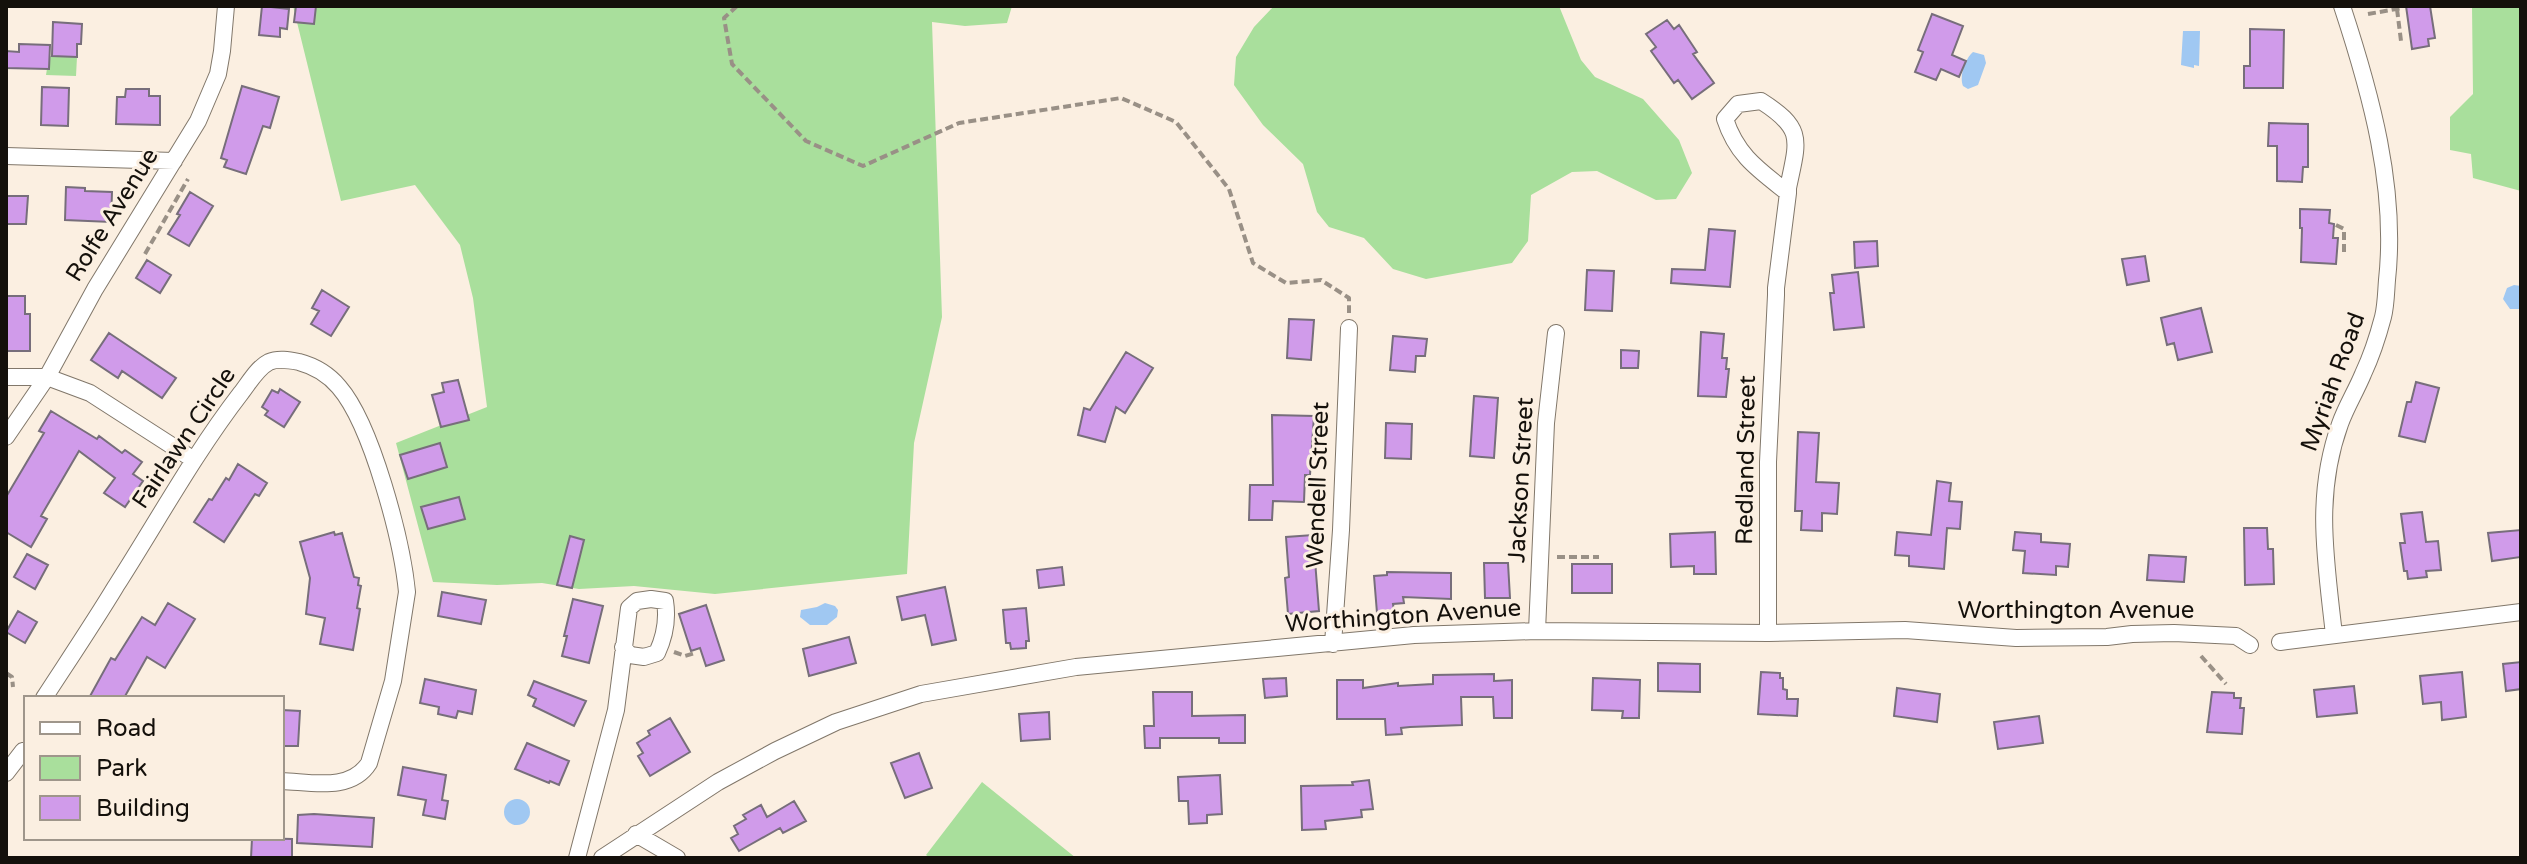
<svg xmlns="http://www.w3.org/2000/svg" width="2527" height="864" font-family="'Varela Round',sans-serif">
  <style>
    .green { fill: #a9df9c }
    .water { fill: #a0c8f2 }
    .building { fill: #d09bea; stroke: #776e7b; stroke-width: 2 }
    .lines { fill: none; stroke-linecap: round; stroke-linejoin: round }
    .minor-casing { stroke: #81776a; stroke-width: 18 }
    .path { stroke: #999086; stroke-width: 4; stroke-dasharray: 8 4; stroke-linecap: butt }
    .minor { stroke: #fff; stroke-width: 16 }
    .labels { text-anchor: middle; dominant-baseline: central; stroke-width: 6; stroke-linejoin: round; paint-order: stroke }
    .street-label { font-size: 24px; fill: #14100b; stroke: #fbefe1 }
  </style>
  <rect width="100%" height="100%" fill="#fbefe1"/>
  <path class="green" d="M293,6H1012L1007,23L965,26L932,22L942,317L914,443L907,574L715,594L634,586L579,589L542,583L497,585L433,582L396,443L487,407L473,298L460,245L415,185L341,201Z
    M1274,6H1559L1581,60L1595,77L1643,99L1679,140L1692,173L1676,199L1656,200L1597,171L1572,172L1531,195L1528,241L1512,263L1426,279L1393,269L1364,238L1329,227L1317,212L1303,164L1263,125L1234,85L1236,57L1254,27Z
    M2472,6H2521V191L2473,178L2471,154L2450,150V117L2473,94Z
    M49,56L77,57L76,76L46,75Z
    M982,782L1076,858H930L926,855Z"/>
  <path class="water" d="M2183,31H2200L2199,66L2194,65V68L2181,65Z
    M1973,52L1984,55L1986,63L1978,85L1968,89L1963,86C1959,76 1965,59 1973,52Z
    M2514,285L2521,286V309H2510L2503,299L2507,288Z
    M825,603L835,606L838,610L837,617L827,625H810L800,617L801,610L817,607Z
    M504 812a13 13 0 1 1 26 0a13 13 0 1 1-26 0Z"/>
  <path class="building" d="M262,6L289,9L287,29L280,28V37L259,35Z
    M296,6H316L314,24L294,22Z
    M2406,6H2430L2435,38L2428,39L2429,46L2412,49Z
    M1932,14L1963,26L1952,55L1966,61L1959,77L1941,69L1936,80L1915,72L1923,52L1918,50Z
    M1667,20L1674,29L1679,25L1697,52L1693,54L1714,83L1692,99L1678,80L1674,83L1651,51L1656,47L1646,34Z
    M53,22L82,24L81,44H77V57L52,56Z
    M2250,29L2284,30L2283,88H2244V66H2250Z
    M19,44L50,45L49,69L6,68V51L19,52Z
    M242,86L279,97L270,128L263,126L246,174L224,167L227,160L221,158Z
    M42,87L69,88L68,126L41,125Z
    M126,89H149V96H160V125L116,124L117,97H125Z
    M2269,123L2308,124V167H2303L2302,182L2277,181V146H2268Z
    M66,187L85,188V191L112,192L111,222L65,220Z
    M190,192L213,206L189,246L168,234L180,215L177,214Z
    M6,196H28L26,224H6Z
    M2300,209L2330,210L2329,223L2334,224L2333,238H2338L2336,264L2301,262L2302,228H2300Z
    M1709,229L1735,231L1730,287L1671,283L1672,269L1705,270Z
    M1877,241L1878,266L1855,268L1854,242Z
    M2145,256L2149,281L2127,285L2122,259Z
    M147,260L171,275L160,293L136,278Z
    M1587,270L1614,271L1612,311L1585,310Z
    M1858,272L1864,327L1834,330L1830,293H1834L1832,275Z
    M322,290L349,307L331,336L311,324L319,311L312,308Z
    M6,296H25V314H30V351H6Z
    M2201,308L2212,352L2178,360L2174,343L2167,345L2161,318Z
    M1289,319L1314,320L1311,360L1287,358Z
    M1701,332L1724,334L1722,358H1727L1726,369H1729L1726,397L1698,396Z
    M109,333L176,378L162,398L122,371L118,378L91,360Z
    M1393,336L1427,339L1425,356H1416L1415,372L1390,370Z
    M1621,350L1639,351L1638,368H1621Z
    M1126,352L1153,368L1125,413L1116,407L1105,442L1078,435L1084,408L1090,410Z
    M458,380L469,420L441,427L432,395L444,392L442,383Z
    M2416,382L2439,388L2425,442L2399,436L2407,402H2411Z
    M280,389L300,402L284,427L265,415L268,411L262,407L272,390L278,393Z
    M1474,396L1498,398L1494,458L1470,456Z
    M51,411L97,439L99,436L122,453L125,450L142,462L133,474L143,481L125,507L104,493L115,478L79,451L41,516L47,519L31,547L6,532V497L44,433L39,431Z
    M1272,415L1314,416L1310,475H1305L1304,502L1273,501L1272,520H1249L1250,485H1273Z
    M1386,423L1412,424L1411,459L1385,458Z
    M1798,432L1819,433L1816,482L1839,483L1837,514L1822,513V531L1801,530L1802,511H1795Z
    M440,443L447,467L408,479L400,455Z
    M238,464L267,483L259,496L255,494L224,542L194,522L209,499L212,500L226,478L229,480Z
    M1937,481L1951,483L1949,501L1962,502L1960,529L1947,528L1944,569L1909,566V556L1895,555L1897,532L1931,535Z
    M459,497L465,519L428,529L421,507Z
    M2422,512L2426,542L2438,541L2441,570L2426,571L2427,577L2408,579L2407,571H2404L2400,543H2405L2401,514Z
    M2244,528H2267L2268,549H2273L2274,584L2245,585Z
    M2521,530V557L2492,561L2488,533Z
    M334,532L335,535L342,533L354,577L359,578L358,585L361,586L357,608L360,609L353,650L320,644L325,618L306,614L310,578L300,542Z
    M1715,532L1716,574H1694V566L1671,567L1670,534Z
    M2015,532L2041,534V542L2070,544L2068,567L2056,566V575L2023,573L2025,551L2013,550Z
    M1313,535L1319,611L1288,614L1285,578L1289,577L1286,537Z
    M570,536L584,540L572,588L557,585Z
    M27,554L48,565L35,589L14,577Z
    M2149,555L2186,557L2184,582L2147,580Z
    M1484,563H1508L1510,598H1485Z
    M1572,564H1612V593H1572Z
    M1062,567L1064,585L1039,588L1037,570Z
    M1387,572L1451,573V599L1403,597L1404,603L1393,604L1394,611L1377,613L1374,576L1387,575Z
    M945,587L956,640L932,645L925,615L902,620L897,597Z
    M442,592L486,600L481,624L438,616Z
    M573,599L603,606L589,663L562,656L567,636H564Z
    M168,603L195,619L165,668L147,657L124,698H89L111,658L115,660L142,617L155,625Z
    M706,605L724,660L706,666L700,648L691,651L679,614Z
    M1026,608L1029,641H1026V648L1011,649L1010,643H1006L1003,610Z
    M18,611L37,622L25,643L6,632Z
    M849,637L856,663L809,676L803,649Z
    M2521,662V689L2506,691L2503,664Z
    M1658,663L1700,664V692L1658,691Z
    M1761,672L1780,673V678H1783V689L1787,690V699H1798L1797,716L1758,714Z
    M2462,672L2466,717L2442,720L2441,702L2423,704L2420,676Z
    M1494,674V681L1512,680V718H1494L1493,697H1461L1462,725L1410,727L1401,728L1402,734L1386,735L1385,719H1337V680H1363V688L1398,683V686L1433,684V675Z
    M1286,678L1287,696L1265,698L1263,679Z
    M1593,678L1640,680L1639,718H1622L1623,711L1592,710Z
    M425,679L476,690L472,714L458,711L456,718L438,714L439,707L420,703Z
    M534,681L586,701L574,726L533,706L536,699L528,695Z
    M2354,686L2357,713L2317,717L2314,690Z
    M1897,688L1940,694L1937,722L1894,716Z
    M1153,692H1192V716L1245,715V743H1219V738H1160V748H1145L1144,726H1154Z
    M2212,692L2234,693V698H2241L2240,708H2244L2242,734L2207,732Z
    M282,710L300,711L298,746H282Z
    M1049,712L1050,739L1021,741L1019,714Z
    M2039,716L2043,743L1998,749L1994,722Z
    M670,718L690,752L650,776L638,756L643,753L637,743L650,735L648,731Z
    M527,743L569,761L559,785L550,781L549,783L515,769Z
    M919,753L932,788L905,798L891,763Z
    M403,767L446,775L442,800L448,801L445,819L423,815L426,800L398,795Z
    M1220,775L1222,814L1207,815V823L1189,824L1188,801H1179L1178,777Z
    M1369,780L1373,809L1361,810L1362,817L1325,821L1326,829L1302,830L1301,786L1353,785L1352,782Z
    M794,801L806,821L783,833L780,828L739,851L731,838L738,834L734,826L746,819L743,815L761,805L767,817Z
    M314,814L374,818L372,847L297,843L298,815Z
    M252,838L292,839V858H251Z"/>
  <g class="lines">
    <g class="minor-casing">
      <path id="minor" d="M6,156L174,161
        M6,377H47L90,393L194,460
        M6,437L47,377L95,289L198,121L218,74L222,51L226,6
        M1537,631L1546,423L1556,333
        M1768,633V462L1776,295V288L1788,193V188C1798,140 1805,129 1761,101L1738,104L1725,119C1737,156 1759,170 1788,193
        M2334,635C2326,561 2314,496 2340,424C2346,407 2356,391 2363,374C2371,357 2378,336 2383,317C2386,305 2386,292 2387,280C2397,188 2371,94 2342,6
        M2280,642L2521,612
        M1333,644L1341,530L1349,328
        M44,698C68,661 93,624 116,586C157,522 194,454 241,393C249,383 257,368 269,362C278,358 289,360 299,362C314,366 329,375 339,387C372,425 402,541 407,592L393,681L369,763C351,792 311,782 282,781
        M6,773L23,751
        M636,834L677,858
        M577,858L616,710L629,608L637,601L651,599L665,601C668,620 665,636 657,653L644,657L630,655L623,647
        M602,858L718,782L775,751L836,722L921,694L1076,667L1414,635L1537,631L1768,633L1905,630L2016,638L2107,637L2132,634L2174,633L2236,636L2250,645"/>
    </g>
    <path class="path" d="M737,6L724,18L732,64L806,141L863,166L959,123L1121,98L1176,122L1229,189L1253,263L1286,283L1321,280L1349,298V313
      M2397,9L2401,41
      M2368,14L2402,8
      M2336,225L2344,229V254
      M145,254L188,179
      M1557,557H1599
      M674,652L685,656L695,653
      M2201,656L2226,684
      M6,673L12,677L13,687"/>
    <use href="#minor" class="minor"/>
  </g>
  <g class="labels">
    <g class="street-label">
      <text transform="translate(112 215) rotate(-58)">Rolfe Avenue</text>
      <text transform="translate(2333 382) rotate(-70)">Myriah Road</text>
      <text transform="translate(184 438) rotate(-56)">Fairlawn Circle</text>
      <text transform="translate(1746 460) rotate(-89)">Redland Street</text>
      <text transform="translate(1521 480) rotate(-87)">Jackson Street</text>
      <text transform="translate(1318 485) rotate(-88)">Wendell Street</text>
      <text x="2076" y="610">Worthington Avenue</text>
      <text transform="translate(1403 616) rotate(-4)">Worthington Avenue</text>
    </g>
  </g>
  <rect width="2527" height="864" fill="none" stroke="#14100b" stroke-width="16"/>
  <rect x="24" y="696" width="260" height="144" fill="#fbefe1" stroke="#9f968b" stroke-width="2"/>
  <rect x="40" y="722" width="40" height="12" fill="#ffffff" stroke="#9f968b" stroke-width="2"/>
  <text x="96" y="736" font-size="24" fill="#14100b">Road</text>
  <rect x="40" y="756" width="40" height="24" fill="#a9df9c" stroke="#9f968b" stroke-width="2"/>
  <text x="96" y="776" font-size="24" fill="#14100b">Park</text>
  <rect x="40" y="796" width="40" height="24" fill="#d09bea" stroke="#9f968b" stroke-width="2"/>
  <text x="96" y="816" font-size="24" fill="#14100b">Building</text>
</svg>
